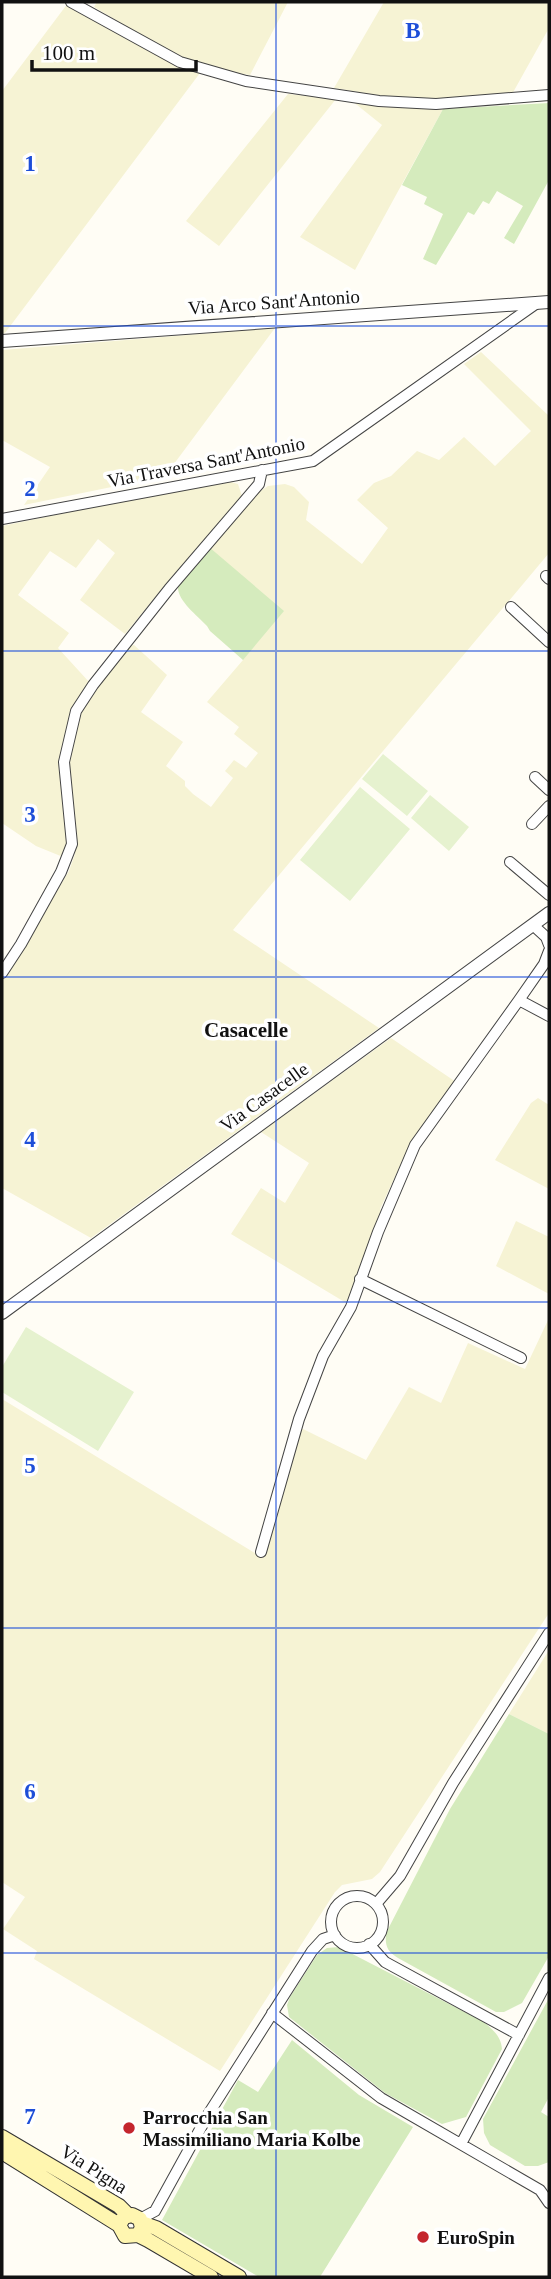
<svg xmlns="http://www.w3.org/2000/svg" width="551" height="2279" font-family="Georgia,serif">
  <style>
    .farmland { fill: #f6f3d4 }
    .green { fill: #d5ebbd }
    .pitch { fill: #e6f2cf }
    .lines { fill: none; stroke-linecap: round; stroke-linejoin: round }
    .minor-casing { stroke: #444; stroke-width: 12 }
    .tertiary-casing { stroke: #444; stroke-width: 14 }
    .secondary-casing { stroke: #333; stroke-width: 16 }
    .minor { stroke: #fff; stroke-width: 10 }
    .tertiary { stroke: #fff; stroke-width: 12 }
    .secondary { stroke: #fff6b0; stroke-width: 14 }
    .grid { fill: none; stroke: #1d4ed8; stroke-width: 2; stroke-opacity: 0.55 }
    .poi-dot { fill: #c4262e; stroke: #fff; stroke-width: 2.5 }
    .labels { text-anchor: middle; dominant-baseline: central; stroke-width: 7; stroke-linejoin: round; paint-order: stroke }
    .street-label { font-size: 19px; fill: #111; stroke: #fff }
    .poi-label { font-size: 19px; font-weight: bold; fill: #111; stroke: #fff; text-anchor: start }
    .neighbourhood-label { font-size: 21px; font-weight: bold; fill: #111; stroke: #fff }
    .grid-label { font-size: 23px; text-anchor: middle; font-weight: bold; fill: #1d4ed8; stroke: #fff; stroke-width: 7; stroke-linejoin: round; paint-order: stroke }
  </style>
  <rect width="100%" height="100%" fill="#fffdf5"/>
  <path class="farmland" d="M97,2H288L250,75L231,72L194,62L161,47L94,7Z
    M384,2H549V28L511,96L452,99L389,97L334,88Z
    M68,3L177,64L200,73L5,333L2,334V91Z
    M288,94L336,99L219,246L186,221Z
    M352,101L443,109L355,270L300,237L382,125Z
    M275,328L165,476L24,505L50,467L2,440V350Z
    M481,352L549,416V553L233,930L379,1028L91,1238L2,1188V981L69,871L75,854L68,760L78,714L129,646L134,645L167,675L141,712L183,742L166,766L185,781V786L193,794L211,807L233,778L225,771L234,760L246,768L258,753L234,734L239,727L207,702L243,660L209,547L259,492L268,486L285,484L294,487L309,502L306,520L362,564L388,528L357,500L374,483L391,476L417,451L439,460L464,437L495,466L531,431L464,364Z
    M231,482L238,484L243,499L174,574L125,634L80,600L115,553L98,539L76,568L50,551L18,595L69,633L58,648L90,683L68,726L70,843L63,857L36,846L2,823V526L152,495Z
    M391,1038L456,1082L421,1127L406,1153L380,1209L383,1212L348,1304L231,1234L261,1188L285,1203L309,1163L261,1132Z
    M538,1098L549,1105V1189L495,1160L531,1103Z
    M516,1221L549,1237V1294L496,1266Z
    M549,1318V1613L380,1872L372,1879L342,1885L335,1892L220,2071L34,1959L37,1951L3,1929L25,1897L2,1882V1399L263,1558L299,1431L303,1429L366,1460L409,1387L441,1403L468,1343L525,1369Z
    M549,1650V1734L509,1714Z"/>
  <path class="green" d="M549,103V180L514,244L504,238L523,206L497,191L489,204L483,201L474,215L468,212L436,265L423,259L443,214L424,204L427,197L402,185L443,109Z
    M209,547L284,611L243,660L210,631L207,626C197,615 176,600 178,585Z
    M509,1714L549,1734V1956L522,2003L504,2012H496L398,1958C387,1951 385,1946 386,1933L450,1809Z
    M339,1947L484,2022C493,2030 501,2036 502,2049L466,2117L442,2124L385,2093L289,2017L287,2005L290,1997L317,1955L327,1948Z
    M549,1998V2097L541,2112L549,2117V2162L538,2166H525L490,2145L484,2133L483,2119Z
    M292,2040L359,2095L413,2127L320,2277H259L162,2220L238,2080L258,2092Z"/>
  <path class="pitch" d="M383,754L428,791L407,816L362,779Z
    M360,787L410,829L350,901L300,860Z
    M430,795L469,827L449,851L411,818Z
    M26,1327L134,1392L98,1451L2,1392V1367Z"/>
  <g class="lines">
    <g class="minor-casing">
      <path id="minor" d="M71,2L180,62L246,81L379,101L436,104L549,95
        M2,519L313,461L537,303
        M546,576L549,579
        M511,607L549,642
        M535,777L549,790
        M532,824L549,806
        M510,862L549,895
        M534,926L546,937L549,945
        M2,973L21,944L61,872L72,844L64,762L76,711L93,685L169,589L259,484L262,470
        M519,1000L549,1016
        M360,1279L521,1358
        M261,1552L299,1419L323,1356L351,1307L378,1232L415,1145L519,1000L544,964L549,951
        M331 1922a26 26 0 1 1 52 0a26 26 0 1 1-52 0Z
        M376,1904L400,1876L453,1783L549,1633
        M369,1944L385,1962L519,2035
        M272,2013L381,2098L540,2190L549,2203
        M461,2144L549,1978
        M140,2219L155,2211L209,2113L312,1951L323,1939L335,1935"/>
    </g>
    <g class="tertiary-casing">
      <path id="tertiary" d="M2,341L549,302
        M2,1313L549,913"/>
    </g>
    <g class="secondary-casing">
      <path id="secondary" d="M2,2137L119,2206L128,2215
        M2,2152L119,2225
        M142,2223L156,2228L239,2277
        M138,2235L142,2228L140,2219L132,2215L124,2217L119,2225L125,2236L138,2235L148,2240L211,2277"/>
    </g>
    <use href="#minor" class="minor"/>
    <use href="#tertiary" class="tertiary"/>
    <use href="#secondary" class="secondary"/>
  </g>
  <path class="grid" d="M276,2V2277M2,326H549M2,651H549M2,977H549M2,1302H549M2,1628H549M2,1953H549"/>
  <g class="poi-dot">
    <circle cx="129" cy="2128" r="7"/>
    <circle cx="423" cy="2237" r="7"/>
  </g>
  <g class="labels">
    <g class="street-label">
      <text transform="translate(274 302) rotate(-4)">Via Arco Sant'Antonio</text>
      <text transform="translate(206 462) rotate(-11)">Via Traversa Sant'Antonio</text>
      <text transform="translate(264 1097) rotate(-36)">Via Casacelle</text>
      <text transform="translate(94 2169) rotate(32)">Via Pigna</text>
    </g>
    <g class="poi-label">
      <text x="143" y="2117">Parrocchia San<tspan x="143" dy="22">Massimiliano Maria Kolbe</tspan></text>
      <text x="437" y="2237">EuroSpin</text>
    </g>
    <g class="neighbourhood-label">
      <text x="246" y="1030">Casacelle</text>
    </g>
  </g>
  <g class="grid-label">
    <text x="413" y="38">B</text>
    <text x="30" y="171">1</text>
    <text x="30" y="496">2</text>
    <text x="30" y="822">3</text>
    <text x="30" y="1147">4</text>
    <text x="30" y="1473">5</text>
    <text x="30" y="1799">6</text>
    <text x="30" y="2124">7</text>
  </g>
  <rect width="551" height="2279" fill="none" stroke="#111111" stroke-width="7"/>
  <path d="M32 60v10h164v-10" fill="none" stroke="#111111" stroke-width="3.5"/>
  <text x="42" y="60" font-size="21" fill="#111111" stroke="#ffffff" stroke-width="5" paint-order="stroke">100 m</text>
</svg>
